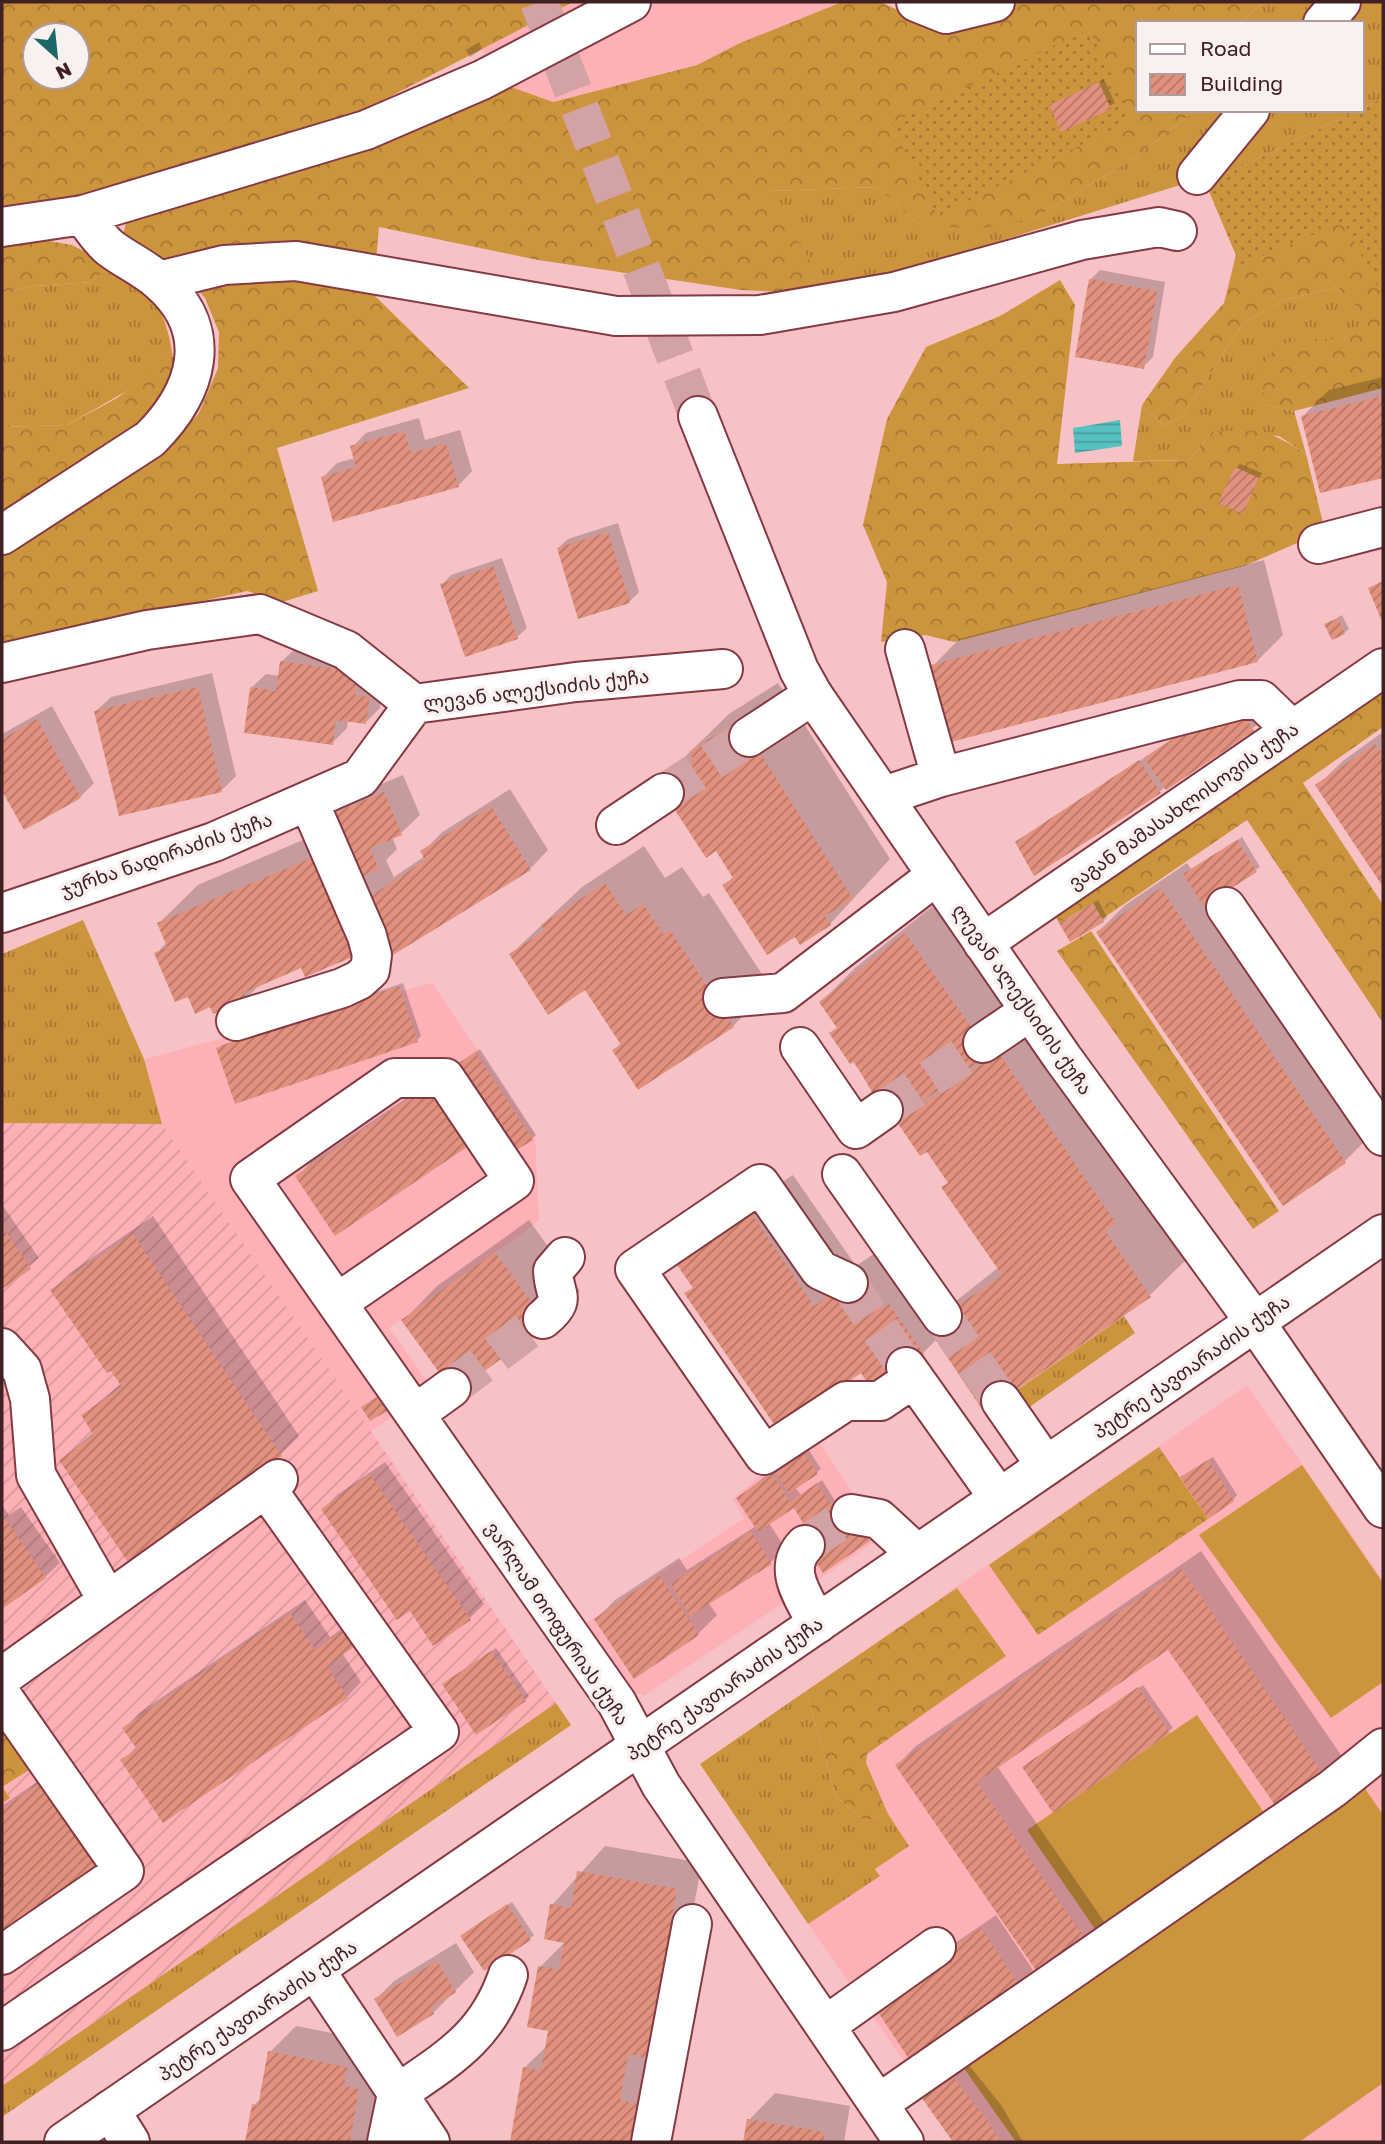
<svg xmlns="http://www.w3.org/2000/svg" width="1385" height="2144" font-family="'Golos Text','Noto Sans Georgian',sans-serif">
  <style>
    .built { fill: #fdb1b6 }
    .industrial { fill: url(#industrial-furrows) }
    .grass { fill: url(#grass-tufts) }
    .forest { fill: url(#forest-crowns); fill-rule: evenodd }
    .garden { fill: url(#garden-dots) }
    .pitch { fill: #cc943d }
    .water { fill: url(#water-rules) }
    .shadow { fill: #0003 }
    .building { fill: url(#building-hatch) }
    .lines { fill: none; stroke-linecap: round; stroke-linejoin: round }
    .minor-tunnel { stroke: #d2a2a5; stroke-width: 38; stroke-dasharray: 38 19; stroke-linecap: butt }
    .major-tunnel { stroke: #d2a2a5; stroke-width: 38; stroke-dasharray: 38 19; stroke-linecap: butt }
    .minor-casing { stroke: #843a43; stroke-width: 42 }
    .major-casing { stroke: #843a43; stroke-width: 42 }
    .minor { stroke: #fff; stroke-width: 38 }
    .major { stroke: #fff; stroke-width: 38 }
    .labels { text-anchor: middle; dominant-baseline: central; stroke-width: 7; stroke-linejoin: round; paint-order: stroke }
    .street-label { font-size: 19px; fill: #402023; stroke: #f9f0f0 }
  </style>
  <defs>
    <pattern id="industrial-furrows" width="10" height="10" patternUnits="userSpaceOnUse" patternTransform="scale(1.75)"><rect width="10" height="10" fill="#fdb1b6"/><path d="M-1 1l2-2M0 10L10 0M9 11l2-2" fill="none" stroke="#da989c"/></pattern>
    <pattern id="grass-tufts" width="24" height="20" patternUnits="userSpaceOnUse" patternTransform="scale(1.75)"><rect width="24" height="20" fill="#cc943d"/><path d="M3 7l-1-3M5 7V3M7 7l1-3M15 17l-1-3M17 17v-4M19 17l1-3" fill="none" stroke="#a77833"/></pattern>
    <pattern id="forest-crowns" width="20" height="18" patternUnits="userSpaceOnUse" patternTransform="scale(1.75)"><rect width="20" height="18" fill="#cc943d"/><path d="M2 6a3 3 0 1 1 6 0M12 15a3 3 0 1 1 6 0" fill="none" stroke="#a77833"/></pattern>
    <pattern id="garden-dots" width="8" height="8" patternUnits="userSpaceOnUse" patternTransform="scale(1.75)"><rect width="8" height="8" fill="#cc943d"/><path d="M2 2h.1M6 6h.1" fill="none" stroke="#a77833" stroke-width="1.8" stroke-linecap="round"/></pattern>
    <pattern id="water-rules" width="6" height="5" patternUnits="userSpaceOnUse" patternTransform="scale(1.75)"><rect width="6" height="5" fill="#56c1c0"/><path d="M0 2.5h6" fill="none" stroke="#499c9c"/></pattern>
    <pattern id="building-hatch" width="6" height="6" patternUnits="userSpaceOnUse" patternTransform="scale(1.75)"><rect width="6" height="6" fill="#e1917d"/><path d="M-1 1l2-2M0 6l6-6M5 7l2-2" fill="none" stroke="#b87666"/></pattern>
  </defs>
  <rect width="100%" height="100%" fill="#f7c2c5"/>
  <path class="built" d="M573,2H842L740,43L697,65L553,102L500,83L481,48Z
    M432,983L535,1135L539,1221L389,1328L433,1389L370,1432L162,1124L144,1059Z
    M1247,1385L1383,1580V2142H960L808,1924L879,1876L806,1691Z
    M816,1437L882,1537L644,1696L626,1689L580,1627L744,1518L733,1499L771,1466Z"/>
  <path class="industrial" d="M2,1123L162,1124L556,1703L2,2086Z"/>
  <path class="grass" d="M1264,2H1383V98L1362,108V23H1240Z
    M1196,110H1358L1206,184L1180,185L830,294L767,191L877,187L918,224L1035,218L1133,159Z
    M110,265C155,292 167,311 174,364L67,425L2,427V293L35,286L92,282Z
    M1337,287L1370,318L1344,339H1299L1267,405L1294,411L1306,454L1279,436L1212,432L1189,460L1133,461L1142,405L1163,425L1182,417L1243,323L1284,300Z
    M83,920L144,1059L162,1124L2,1123V954Z
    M1124,1316L1135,1333L1028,1408L1017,1390Z
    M806,1691L836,1797L865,1821L888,1814L909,1846L875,1869L880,1876L808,1924L700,1764Z
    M556,1703L571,1725L2,2117V2086Z"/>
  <path class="forest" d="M2,2H573L364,110L94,194L2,211ZM35,35H77V77H35Z
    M842,2H880L947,32L978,22L1016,2H1264L1240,23H1138V110H1196L1133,159L1035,218L977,229L918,224L877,187L768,191L830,294L741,290L538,260L379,227L373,294L469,388L277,448L318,591L282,602L247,591L2,646V556L159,457L199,413L218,368L219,332L205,298L181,270L123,234L127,220L500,83L553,102L697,65L740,43Z
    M1383,98V388L1294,411L1267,405L1257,371L1277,346L1299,339H1344L1369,318L1337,287L1284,300L1243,323L1182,417L1163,425L1142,405L1175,358L1224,303L1236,255L1206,184Z
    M43,240L72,245L110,265L92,282L35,286L2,293V247Z
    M1060,280L1075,305L1057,464L1189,460L1212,432C1257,428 1268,429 1306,454L1325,531L1244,566L954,642L925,635L881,642L887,582L863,525L887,419L926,347L1000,316Z
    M164,364H174L169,387L127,435L2,513V427L67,425L117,398Z
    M1383,675V727L1303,783L1383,905V1023L1247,820L1102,919L1093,903L1059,923L1050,904Z
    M1091,931L1279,1211L1253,1229L1057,951Z
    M1159,1447L1208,1519L1038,1635L989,1565Z
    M957,1588L1006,1656L867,1754L866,1763L888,1814L865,1821L836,1797L806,1691Z
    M2,1718L40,1763L2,1787L10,1798L2,1803Z"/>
  <path class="garden" d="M1089,29L1133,119L938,216L891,124Z
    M1383,98V297L1344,222L1237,266L1236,255L1206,184Z"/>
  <path class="pitch" d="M1302,1465L1383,1583V1682L1331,1718L1199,1535Z
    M1197,1715L1267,1817L1097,1932L1027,1830Z
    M1362,1784L1383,1815V2083L1299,2142H1016L963,2067Z"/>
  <path class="water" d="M1120,420L1122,446L1075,453L1073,428Z"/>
  <path class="shadow" d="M479,42L482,49L470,57L466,50Z
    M1104,79L1115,103L1062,130L1051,106Z
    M1100,270L1165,282L1153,357L1143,367L1090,280Z
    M1383,377V476L1322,491L1303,416L1329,390Z
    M419,418L425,440L460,430L472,471L458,486L323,477L337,463L355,458L352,447L366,433Z
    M1240,464L1262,473L1242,512L1236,468Z
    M618,523L639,592L629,602L558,548L568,539Z
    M502,558L527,628L517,637L466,655L442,585L451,575Z
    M1264,560L1283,635L1257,661L933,666L959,639Z
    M1342,615L1349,629L1344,633L1327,624Z
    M296,648L383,683L380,708L365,723L348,720L347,728L332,743L251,688L266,674L280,676L281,662Z
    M212,673L236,776L221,791L96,711L111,697Z
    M778,683L890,859L830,924L796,935L725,885L734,876L716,849L659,782L729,714Z
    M52,706L94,783L80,797L24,828L2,787V734Z
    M1245,706L1257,725L1160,791L1017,842L1177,736Z
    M1383,732V884L1317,786L1344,760Z
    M403,775L420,815L401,833L392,837L397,849L386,860L394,877L425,856L423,852L441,833L510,789L548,850L530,869L379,929L261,983L247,998L211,1005L189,995L156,954L167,942L159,923L198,885L333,827L329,817L348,798Z
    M1242,837L1260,867L1211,898L1371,1135L1345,1161L1284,1203L1098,932L1124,906L1187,863L1191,869Z
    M644,846L665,878L682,867L703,897L709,893L771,988L733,1026L614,1050L621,1043L586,988L511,954L582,887Z
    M1098,900L1107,917L1103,921L1061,923Z
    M939,901L1037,1015L1189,1257L1150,1295L985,1409L937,1339L923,1353L861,1371L687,1294L694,1286L679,1265L720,1224L793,1175L856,1266L902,1235L925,1269L931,1265L956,1301L999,1267L950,1182L927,1149L899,1122L914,1107L892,1120L871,1091L873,1088L831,1033L838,1027L821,1002L855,968Z
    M403,983L421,1036L417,1040L218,1049L222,1045Z
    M480,1049L536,1135L531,1139L491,1123L297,1177L311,1162Z
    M3,1206L39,1258L2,1287V1207Z
    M153,1216L299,1436L280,1455L61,1460L94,1432L83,1415L122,1383L52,1290L71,1272Z
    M529,1220L580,1291L547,1324L404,1320L437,1286Z
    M805,1444L821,1469L795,1487L801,1495L822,1480L835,1501L845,1495L873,1536L869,1540L804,1522L794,1506L769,1523L785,1548L771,1562L708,1602L717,1615L698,1634L596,1619L615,1600L679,1558L687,1570L756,1526L738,1498Z
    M1213,1457L1237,1495L1233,1500L1187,1473Z
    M385,1462L484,1604L469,1619L410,1609L323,1509L337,1495Z
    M2,1505L9,1515L21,1507L60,1563L45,1577L2,1607Z
    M1201,1551L1343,1758L1279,1808L1169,1647L997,1766L1105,1923L1087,1942L897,1765L916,1746Z
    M305,1600L330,1637L359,1617L342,1653L361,1682L347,1697L164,1820L123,1761L137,1746L125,1728L139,1713Z
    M496,1648L529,1696L525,1700L448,1680Z
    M1143,1685L1173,1728L1168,1732L1028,1763Z
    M57,1768L2,1935V1806Z
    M605,1846L702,1863L649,2142H511L524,2068L547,2046L550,2030L540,1967L566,1941L552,1905Z
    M512,1902L534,1935L529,1939L466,1932Z
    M996,1915L1033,1970L1019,1984L888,1989Z
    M456,1943L474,1972L433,2013L376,1999L394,1981Z
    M296,2026L373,2041L385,2063L371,2142H247L254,2105L261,2098L270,2052Z
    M964,2059L1001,2105L1023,2142H955L922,2094Z
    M775,2093L850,2106L844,2142H745L749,2120Z"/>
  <path class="building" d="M1099,82L1111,109L1061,132L1049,105Z
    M1089,279L1157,291L1144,369L1075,357Z
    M1383,396V478L1320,493L1301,416Z
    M404,431L411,453L446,443L459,487L333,522L321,477L356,467L350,446Z
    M1235,467L1259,478L1243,514L1218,503Z
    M608,532L630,603L578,619L557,548Z
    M493,566L518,639L465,657L440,584Z
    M1383,581V624L1368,588Z
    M1238,585L1258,662L951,742L931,665Z
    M1338,618L1345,634L1332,640L1324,624Z
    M280,661L358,672L355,695L370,697L366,724L336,720L333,745L244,733L250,687L276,691Z
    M198,687L222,792L119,816L94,711Z
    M1240,709L1254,731L1166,790L1144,758L1171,740Z
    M37,719L81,798L24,830L2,791V739Z
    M739,720L853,899L825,916L831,925L800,945L795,937L767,955L722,885L733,878L716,851L706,858L657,782L694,759L689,752Z
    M1375,744L1383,755V887L1315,785Z
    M1139,760L1161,793L1034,876L1015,842Z
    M384,792L402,835L370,848L379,869L354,880L327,816Z
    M491,806L531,870L388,958L365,900L425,860L420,851Z
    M1237,840L1257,872L1203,906L1183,874Z
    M316,856L355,956L305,977L301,968L244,993L248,1000L213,1014L210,1007L195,1014L188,997L175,1002L154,953L167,947L157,923Z
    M605,883L626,915L643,904L663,934L670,930L734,1027L638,1090L612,1050L621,1045L585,990L548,1015L509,954L545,930L541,925Z
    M1161,888L1346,1163L1283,1206L1096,932Z
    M1093,903L1104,922L1070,942L1059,923Z
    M905,933L990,1054L891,1123L854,1062L850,1064L829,1033L837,1028L819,1002Z
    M399,986L418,1042L235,1104L216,1048Z
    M475,1052L533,1140L510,1154L453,1067Z
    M998,1052L1116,1223L1105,1231L1151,1297L984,1412L927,1327L1002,1275L941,1187L948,1183L927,1152L920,1156L897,1122Z
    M435,1081L476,1141L335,1236L295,1176Z
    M752,1214L814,1306L860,1274L884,1308L889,1304L924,1354L872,1390L861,1373L778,1430L684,1293L693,1288L677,1265Z
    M2,1226L31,1269L2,1289Z
    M133,1234L282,1456L128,1562L59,1460L94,1435L81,1415L122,1387L111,1371L107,1373L50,1290Z
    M495,1252L548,1325L454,1393L401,1320Z
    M386,1391L396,1406L370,1421L361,1407Z
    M800,1447L818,1474L789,1493L771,1466Z
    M1208,1460L1234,1501L1208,1519L1180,1477Z
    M772,1473L790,1502L817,1483L830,1504L840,1498L870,1541L823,1573L794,1529L803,1523L794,1508L758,1532L736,1498Z
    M370,1475L471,1620L433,1646L410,1611L397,1620L321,1509Z
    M6,1520L46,1578L2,1609V1522Z
    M751,1532L772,1564L690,1616L671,1584Z
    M1182,1569L1326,1778L1279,1811L1168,1650L977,1782L1088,1943L1040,1976L895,1765Z
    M659,1575L699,1635L634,1679L594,1619Z
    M290,1613L315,1650L344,1630L355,1646L327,1666L348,1698L163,1823L120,1760L137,1749L122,1728Z
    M491,1651L526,1701L476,1735L442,1684Z
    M1138,1687L1170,1733L1053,1813L1022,1767Z
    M43,1781L102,1869L2,1937V1809Z
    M577,1871L677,1889L647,2058L628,2054L620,2100L638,2104L631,2142H510L523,2067L541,2071L548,2031L527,2027L538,1966L559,1970L564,1943L544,1939L550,1904L571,1908Z
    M507,1904L531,1940L484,1971L460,1936Z
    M981,1928L1020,1986L911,2062L872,2003Z
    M437,1961L456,1992L431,2008L434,2014L397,2037L374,1999Z
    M268,2051L347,2067L344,2086L359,2089L350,2142H245L252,2104L258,2106Z
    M949,2072L987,2120L1000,2142H953L919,2094Z
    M747,2119L825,2132L823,2142H743Z"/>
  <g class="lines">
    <path class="minor-tunnel" d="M664,793L749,737
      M883,1110L983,1043
      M848,1283L906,1367
      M942,1316L1001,1401
      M451,1388L543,1319
      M805,1545L851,1514"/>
    <path class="major-tunnel" d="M539,2L698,416"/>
    <g class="minor-casing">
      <path id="minor" d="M916,2L946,14L995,2
        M1323,23L1341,2
        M1197,175L1250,110
        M2,227L83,215L366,130L482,80L631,2
        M159,281L224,265L296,261L616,316L760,315L894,292L1082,240L1159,227L1177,231
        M2,535L150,439C197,392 217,331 159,281C144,268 126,260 110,248C99,239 91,226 83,215
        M1318,544L1383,527
        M905,649L941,777
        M2,663L147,630L260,614L346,650L414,704L576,682L723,669
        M749,737L813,695
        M884,796L941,777L1240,700H1261L1292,730
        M616,825L664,793
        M1226,907L1383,1136
        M2,913L214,842L360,778L414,704
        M983,943L1383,668
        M723,998L783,993L937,875
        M236,1021L342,988L359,980L370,970L372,955L367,936L309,802
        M983,1043L1030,1011
        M800,1047L856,1129L883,1110
        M842,1174L942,1316
        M848,1283L820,1270L760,1184L635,1269L764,1455L846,1401H880L914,1378
        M337,1303L514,1181L445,1078H395L250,1179L617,1703L661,1785L904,2142
        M543,1319C568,1298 554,1297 553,1271L565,1257
        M1255,1322L1383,1508
        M2,1348L22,1370L30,1399L36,1475L108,1601
        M906,1367L999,1498
        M1001,1401L1046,1466
        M415,1414L451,1388
        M851,1514L879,1519L917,1554
        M805,1545C781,1570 805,1598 817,1624
        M2,1677L278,1479
        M2,1696L124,1871L2,1955
        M315,1970L430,2142
        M825,2026L936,1947
        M2,2031L439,1732L266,1488
        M878,2104L1332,1789L1383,1748
        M110,2110L130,2142
        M387,2142L397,2094C449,2058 487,2037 508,1975
        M651,2142L692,1924"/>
    </g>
    <g class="major-casing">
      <path id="major" d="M698,416L799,670L813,695L1062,1057L1255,1322
        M64,2142L1383,1234"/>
    </g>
    <use href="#minor" class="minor"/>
    <use href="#major" class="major"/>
  </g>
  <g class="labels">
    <g class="street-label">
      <text transform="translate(536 689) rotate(-7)">ლევან ალექსიძის ქუჩა</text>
      <text transform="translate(1183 805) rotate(-35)">ვაგან მამასახლისოვის ქუჩა</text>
      <text transform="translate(166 854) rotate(-19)">ჯურხა ნადირაძის ქუჩა</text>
      <text transform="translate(1023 999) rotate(55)">ლევან ალექსიძის ქუჩა</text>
      <text transform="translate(1191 1366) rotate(-35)">პეტრე ქავთარაძის ქუჩა</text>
      <text transform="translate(558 1623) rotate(56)">ვარლამ თოფურიას ქუჩა</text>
      <text transform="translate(724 1688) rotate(-35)">პეტრე ქავთარაძის ქუჩა</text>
      <text transform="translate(257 2010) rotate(-34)">პეტრე ქავთარაძის ქუჩა</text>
    </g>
  </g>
  <rect width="1385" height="2144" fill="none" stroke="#402023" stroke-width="7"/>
  <rect x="1136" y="21" width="228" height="91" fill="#f9f0f0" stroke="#af9d9e" stroke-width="2"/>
  <rect x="1150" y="44" width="35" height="10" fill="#ffffff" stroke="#af9d9e" stroke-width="2"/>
  <text x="1200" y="56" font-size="21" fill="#402023">Road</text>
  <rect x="1150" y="74" width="35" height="21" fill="url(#building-hatch)" stroke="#af9d9e" stroke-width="2"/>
  <text x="1200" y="91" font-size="21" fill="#402023">Building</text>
  <g transform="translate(56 56) rotate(153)"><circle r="33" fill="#f9f0f0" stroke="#af9d9e" stroke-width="2"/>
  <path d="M0-5L12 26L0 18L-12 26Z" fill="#1b6868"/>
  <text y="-10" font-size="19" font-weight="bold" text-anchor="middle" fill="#402023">N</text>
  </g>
</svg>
